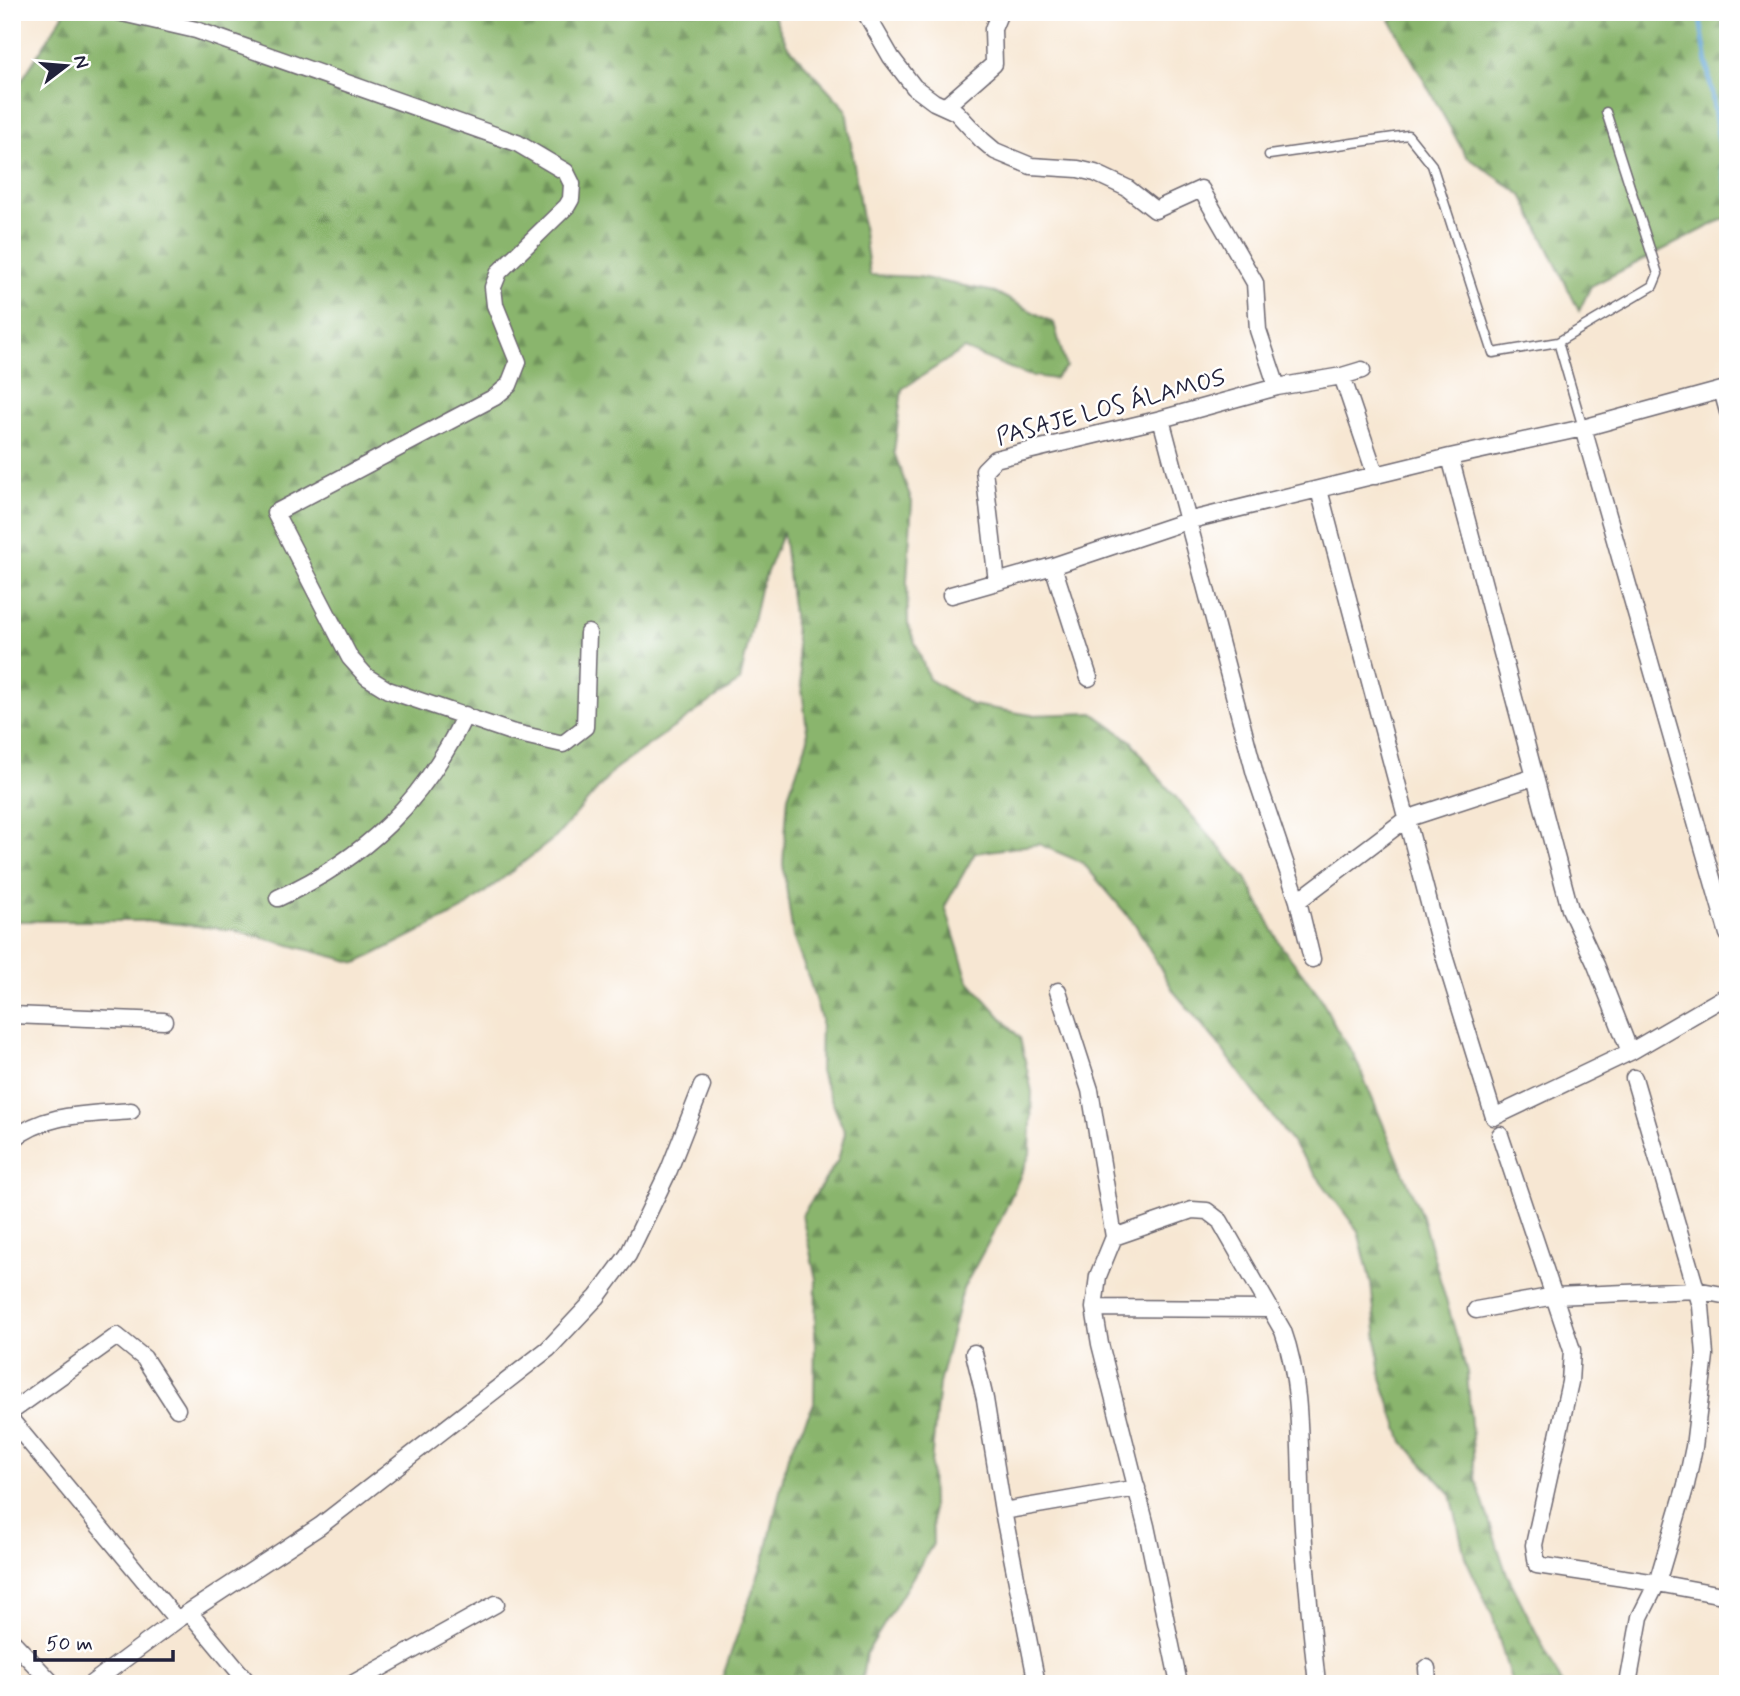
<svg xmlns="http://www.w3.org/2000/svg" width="1740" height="1696" font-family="Mynerve,sans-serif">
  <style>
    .forest { fill: url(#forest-firs); stroke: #566c54; stroke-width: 2 }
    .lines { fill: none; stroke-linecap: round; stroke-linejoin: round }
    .stream { stroke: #5da2d2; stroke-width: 5 }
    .service-casing { stroke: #6d6770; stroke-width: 11 }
    .minor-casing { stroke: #6d6770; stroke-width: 19 }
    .service { stroke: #fff; stroke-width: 8 }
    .minor { stroke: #fff; stroke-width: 16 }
    .labels { text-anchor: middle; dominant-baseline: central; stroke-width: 5; stroke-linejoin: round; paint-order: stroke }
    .street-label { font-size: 24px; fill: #22223b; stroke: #fff }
  </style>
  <defs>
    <pattern id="forest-firs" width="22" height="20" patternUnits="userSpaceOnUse" patternTransform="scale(1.75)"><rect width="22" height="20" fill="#8ab56d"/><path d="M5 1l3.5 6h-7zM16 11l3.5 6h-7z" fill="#70935b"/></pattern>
  </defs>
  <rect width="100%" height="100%" fill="#fff"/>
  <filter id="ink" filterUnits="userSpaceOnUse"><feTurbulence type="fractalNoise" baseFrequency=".0143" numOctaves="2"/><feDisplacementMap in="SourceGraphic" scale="14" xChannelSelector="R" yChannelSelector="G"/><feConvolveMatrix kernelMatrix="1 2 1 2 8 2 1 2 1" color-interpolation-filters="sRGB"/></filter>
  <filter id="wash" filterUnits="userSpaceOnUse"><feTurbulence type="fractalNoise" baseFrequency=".00686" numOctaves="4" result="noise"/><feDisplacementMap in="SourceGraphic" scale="28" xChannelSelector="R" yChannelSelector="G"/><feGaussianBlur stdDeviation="1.57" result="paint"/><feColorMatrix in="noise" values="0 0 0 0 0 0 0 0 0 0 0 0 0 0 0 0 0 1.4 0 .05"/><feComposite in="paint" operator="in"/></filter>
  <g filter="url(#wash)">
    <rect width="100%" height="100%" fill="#f7e7d3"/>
    <path class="forest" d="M65,12H772L787,45L846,109L870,275L919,277L995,292L1054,323L1066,367L1054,379L1027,375L964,349L902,389L894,452L912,502L907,581L908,624L929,679L972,705L1031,715L1093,713L1131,741L1160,779L1246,878L1281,946L1320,996L1336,1028L1354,1055L1421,1214L1467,1372L1475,1478L1506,1572L1562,1684H1512L1492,1615L1465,1557L1451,1494L1403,1442L1381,1378L1371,1283L1358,1231L1216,1041L1174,992L1135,924L1083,863L1039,844L975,853L945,906L968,980L1020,1038L1032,1092L1030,1154L1001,1219L963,1289L939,1384L931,1464L933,1544L866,1654L861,1684H720L766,1553L788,1455L814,1404L816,1279L802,1215L838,1160L845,1133L820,1072L821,1019L809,979L793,937L783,864L788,796L808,739L783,532L760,589L740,681L616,768L556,837L462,910L357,963L233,930L153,921H12V104L20,83Z
      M1421,12H1728V217L1591,286L1579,311L1522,195L1466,156L1390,20Z"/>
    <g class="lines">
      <path class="stream" d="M1699,12L1728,197"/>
    </g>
  </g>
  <g filter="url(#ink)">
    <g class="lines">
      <g class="service-casing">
        <path id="service" d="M1269,155L1408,135L1432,165L1493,353L1558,342L1583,428
          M1558,342L1653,286L1658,274L1606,112"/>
      </g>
      <g class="minor-casing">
        <path id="minor" d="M118,12L196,30L517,143L566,172L572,184L571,199L567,206L499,272L493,287L495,305L518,362L509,385L495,397L275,513L350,658L367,677L388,690L511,732L563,744L585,727L588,633
          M865,12L891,57L914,87L934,102L956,112L982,140L995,151L1031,166L1078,169L1095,173L1127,188L1155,210L1201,189L1255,283L1258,330L1277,387
          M946,106L994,64L993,29L1000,12
          M1342,376L1376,476
          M1161,419L1255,774L1298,901L1312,959
          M1583,428L1728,934
          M1450,457L1570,909L1596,965L1630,1052
          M1319,490L1437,933L1494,1117L1630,1052L1728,995
          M1053,566L1089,678
          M997,582L984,470L995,459L1161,419L1277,387L1342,376L1362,370
          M951,595L1053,566L1187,521L1450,457L1583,428L1722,390L1728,412
          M278,898C366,858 423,802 465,715
          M1298,901L1406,819L1534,777
          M1058,991L1090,1090L1114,1237L1098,1276L1094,1308L1100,1344L1146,1526L1179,1684
          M12,1015L164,1021
          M1500,1135L1572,1350L1570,1382L1534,1545L1537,1565L1657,1583L1728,1596
          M12,1140C46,1112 89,1115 131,1111
          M1114,1237L1192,1210L1207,1211L1220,1221L1283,1331C1303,1385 1299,1454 1302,1512C1305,1569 1311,1627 1317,1684
          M1094,1308L1269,1309
          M1476,1310L1555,1296L1696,1290L1728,1296
          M974,1353L985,1399L1003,1511L1037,1684
          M12,1411L117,1336L144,1358L177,1409
          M12,1421L177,1620
          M1003,1511L1137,1488
          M189,1612L249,1684
          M12,1641L53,1684
          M1427,1668L1428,1684
          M91,1684L177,1620L320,1526L548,1349L597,1297L628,1255L669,1170L702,1086
          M352,1684L496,1604
          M1628,1684L1640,1617L1657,1583L1686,1485L1694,1447L1705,1355L1701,1306L1634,1078"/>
      </g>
      <use href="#service" class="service"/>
      <use href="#minor" class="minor"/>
    </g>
  </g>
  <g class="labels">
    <g class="street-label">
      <text transform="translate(1111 408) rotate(-15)">PASAJE LOS ÁLAMOS</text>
    </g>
  </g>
  <rect width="1740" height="1696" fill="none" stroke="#fff" stroke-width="42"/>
  <g transform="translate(66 66) rotate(74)" stroke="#ffffff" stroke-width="5" paint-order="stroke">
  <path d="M0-5L12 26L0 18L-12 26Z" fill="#22223b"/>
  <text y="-10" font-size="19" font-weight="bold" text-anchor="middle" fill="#22223b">N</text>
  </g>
  <path d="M35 1650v10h138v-10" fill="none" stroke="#22223b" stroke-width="3.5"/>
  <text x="46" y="1650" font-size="21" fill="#22223b" stroke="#ffffff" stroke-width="5" paint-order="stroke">50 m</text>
</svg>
